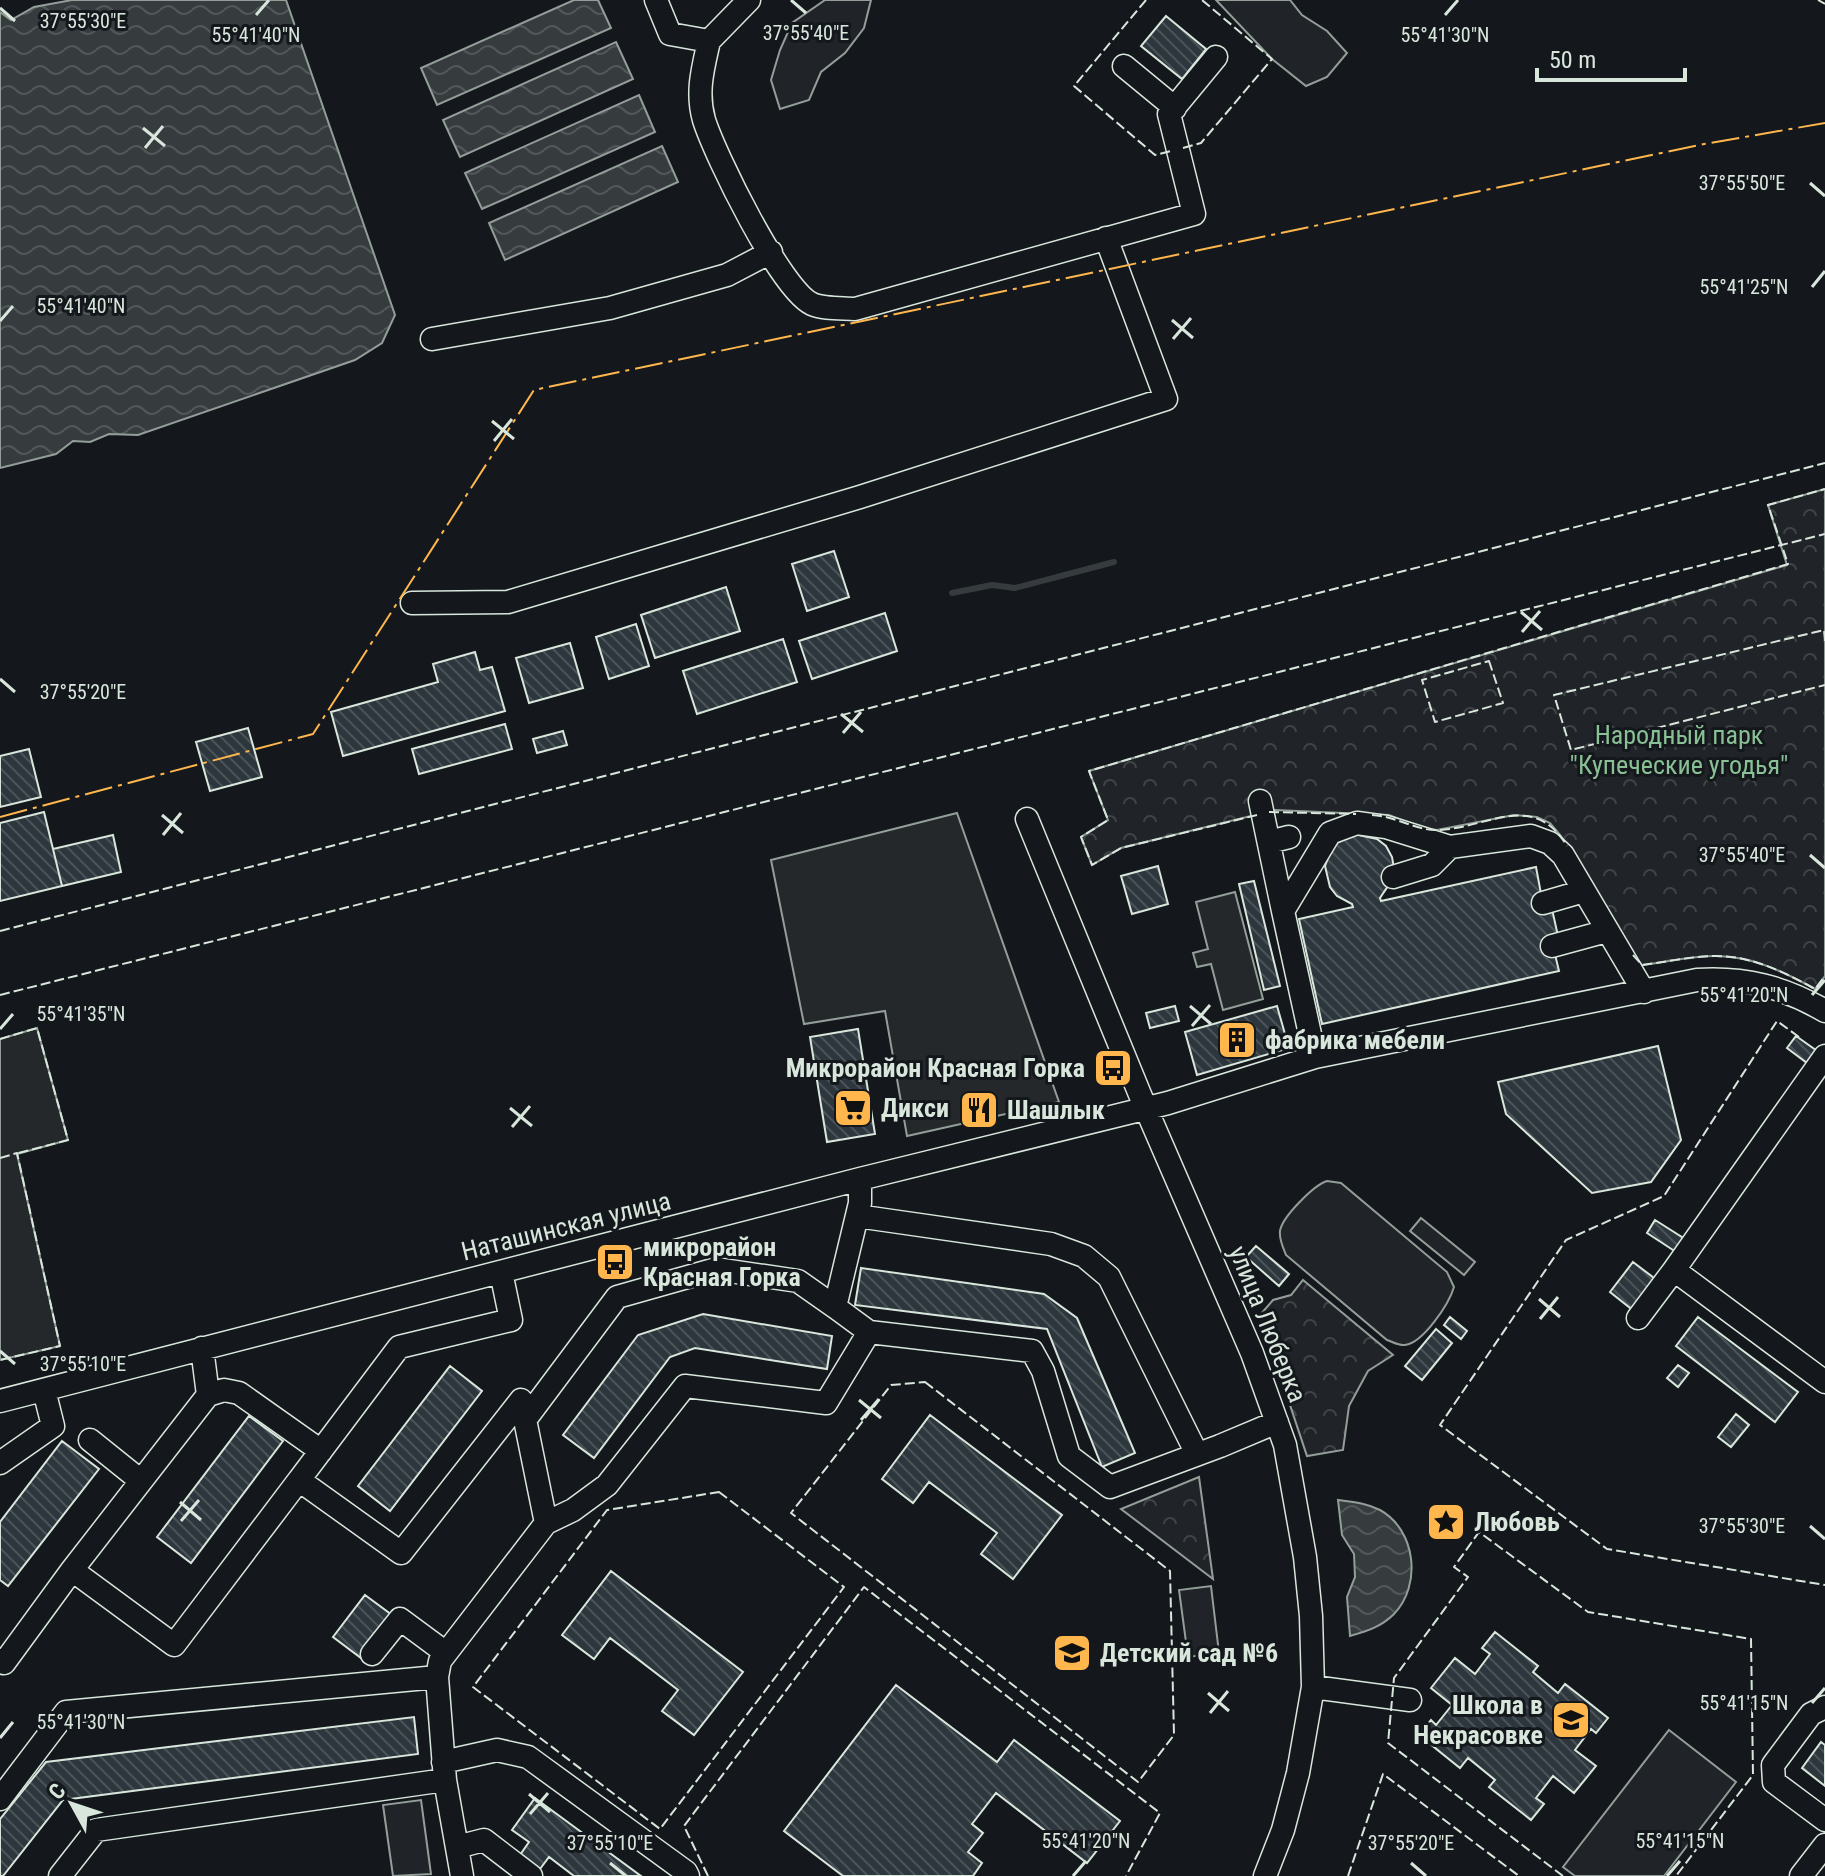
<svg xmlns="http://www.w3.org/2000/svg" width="1825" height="1876" font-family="'Roboto Condensed',sans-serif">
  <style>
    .grass { fill: #202428; stroke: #939e99; stroke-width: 2 }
    .park { fill: url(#park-crowns); stroke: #939e99; stroke-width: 2 }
    .parking { fill: #24282b; stroke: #939e99; stroke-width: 2 }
    .water { fill: url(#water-waves); stroke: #939e99; stroke-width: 2 }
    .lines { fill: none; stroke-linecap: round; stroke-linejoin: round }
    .stream { stroke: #363b3e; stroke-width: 6 }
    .building { fill: url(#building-back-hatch); stroke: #d8e6dc; stroke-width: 2 }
    .minor-casing { stroke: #d8e6dc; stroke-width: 25 }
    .minor { stroke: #14181c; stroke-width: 22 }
    .fence { stroke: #d8e6dc; stroke-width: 2; stroke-dasharray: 10 4; stroke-linecap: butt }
    .power { stroke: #ffb74d; stroke-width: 2; stroke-dasharray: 28 6 4 6; stroke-linecap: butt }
    .ticks { fill: none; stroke: #d8e6dc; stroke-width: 3 }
    .labels { text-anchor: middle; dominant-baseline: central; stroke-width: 6; stroke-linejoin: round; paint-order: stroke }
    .park-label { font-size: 26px; fill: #8ac095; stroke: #14181c }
    .poi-label { font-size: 26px; font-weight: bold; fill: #d8e6dc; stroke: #14181c; text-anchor: start }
    .street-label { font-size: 26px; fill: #d8e6dc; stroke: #14181c }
    .ticks-label { font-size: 20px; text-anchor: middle; fill: #d8e6dc; stroke: #14181c; stroke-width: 6; stroke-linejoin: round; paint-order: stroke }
  </style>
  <defs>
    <pattern id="park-crowns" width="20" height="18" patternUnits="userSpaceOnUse" patternTransform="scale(2)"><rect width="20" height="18" fill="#202428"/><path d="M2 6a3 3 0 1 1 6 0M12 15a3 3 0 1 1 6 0" fill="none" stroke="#404447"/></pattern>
    <pattern id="water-waves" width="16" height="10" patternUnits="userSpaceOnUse" patternTransform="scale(2)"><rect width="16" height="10" fill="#363b3e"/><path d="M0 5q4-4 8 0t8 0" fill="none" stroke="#525759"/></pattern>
    <pattern id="building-back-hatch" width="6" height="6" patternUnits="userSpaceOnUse" patternTransform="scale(2)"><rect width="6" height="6" fill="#2c363c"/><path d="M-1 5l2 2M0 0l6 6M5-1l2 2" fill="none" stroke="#4a5358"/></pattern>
  </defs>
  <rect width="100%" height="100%" fill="#14181c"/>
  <path class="grass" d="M825,0H871L864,28L845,53L821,72L809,100L780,109L771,80L780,50L792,23Z
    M1216,0H1290L1302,15L1327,31L1347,53L1327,77L1306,86L1272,59Z
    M1327,1181L1341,1183L1447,1272L1454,1287C1449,1304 1423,1343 1405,1345C1399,1346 1393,1342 1387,1340L1286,1255C1283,1247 1279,1240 1280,1231C1282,1217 1314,1185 1327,1181Z
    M1421,1218L1475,1262L1464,1275L1410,1231Z
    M1211,1586L1219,1653L1188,1657L1179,1590Z
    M1669,1730L1736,1782L1664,1876H1575L1563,1867Z
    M421,1800L431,1874L393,1876L383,1805Z"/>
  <path class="park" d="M1825,489V976L1815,989C1784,972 1752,956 1716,956C1692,956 1666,962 1642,965L1630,952L1561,836L1550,823L1537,817L1514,815L1437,830L1422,828L1389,815L1275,810L1121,848L1092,865L1081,837L1108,820L1089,771L1787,565L1768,505Z
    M1303,1280L1393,1355L1368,1371L1349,1406L1343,1450L1307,1456L1260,1315L1273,1300L1291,1295Z
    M1199,1477L1213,1579L1121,1509Z"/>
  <path class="parking" d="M957,813L1059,1102L907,1136L885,1011L804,1024L771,860Z
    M1235,892L1263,999L1223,1010L1211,964L1197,967L1193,953L1208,949L1196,902Z
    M37,1028L68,1140L17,1154L60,1346L0,1360V1039Z"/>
  <path class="water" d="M72,0H286L395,315L382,343L355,360L138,435L109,434L90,442L73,441L56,454L0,468V12L11,20L34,7Z
    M574,0H598L611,28L437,105L421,68Z
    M616,42L633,79L460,157L443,120Z
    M639,95L655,132L482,209L465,173Z
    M662,146L678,182L505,260L489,223Z
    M1338,1500C1353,1502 1367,1503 1380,1510C1416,1530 1422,1585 1394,1614C1381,1627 1367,1631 1350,1636L1347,1597L1355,1577L1354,1554L1342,1535Z"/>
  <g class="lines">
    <path class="stream" d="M952,593L992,585L1015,588L1114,562"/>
  </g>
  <path class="building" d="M1166,16L1206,49L1182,79L1141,46Z
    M834,551L849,597L807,611L792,564Z
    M726,587L740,631L655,658L641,615Z
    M885,613L897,651L812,679L799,641Z
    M636,624L649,666L609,679L596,637Z
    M783,639L797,682L697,714L683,671Z
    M570,643L583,688L529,703L516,658Z
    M475,652L480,670L492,667L505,711L343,756L331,712L438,682L433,664Z
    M505,724L512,749L419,774L412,749Z
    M248,728L262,777L210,791L196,742Z
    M563,731L567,745L537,753L533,739Z
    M29,749L41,797L0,807V756Z
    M44,812L62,886L0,901V823Z
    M1354,834L1377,839L1386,846L1392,857L1394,868L1392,880L1380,898L1381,901L1536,867L1544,910L1552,909L1558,936L1551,938L1559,971L1322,1024L1299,919L1353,907L1352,904L1337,896L1330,887L1325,866L1333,845Z
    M113,835L121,872L62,886L53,849Z
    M1158,866L1168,904L1132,914L1121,876Z
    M1254,881L1280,986L1264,990L1239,884Z
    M1175,1006L1179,1021L1150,1028L1146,1013Z
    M1277,1006L1289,1048L1197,1075L1185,1032Z
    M858,1029L875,1134L827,1142L810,1037Z
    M1796,1036L1820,1053L1811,1066L1787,1048Z
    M1658,1046L1681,1140L1651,1182L1592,1193L1506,1114L1498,1082Z
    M1655,1220L1685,1239L1676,1252L1647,1233Z
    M1256,1246L1289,1274L1279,1286L1246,1257Z
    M1633,1262L1658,1281L1634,1311L1610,1292Z
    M861,1268L1044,1294L1077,1318L1135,1453L1102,1467L1047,1329L855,1305Z
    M703,1314L832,1336L827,1369L695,1348L670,1357L594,1458L563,1435L638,1335Z
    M1450,1317L1467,1331L1461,1339L1444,1325Z
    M1698,1317L1798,1392L1775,1422L1676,1346Z
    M1436,1329L1452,1343L1422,1380L1405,1366Z
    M1678,1365L1689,1373L1678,1387L1667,1378Z
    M450,1366L482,1391L390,1511L358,1486Z
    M1736,1414L1749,1425L1731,1447L1718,1437Z
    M930,1415L1062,1515L1013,1579L981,1554L997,1533L929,1482L913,1503L882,1479Z
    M249,1416L283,1441L191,1563L157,1537Z
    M62,1441L99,1469L8,1586L0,1580V1522Z
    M611,1571L743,1672L694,1735L662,1711L678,1690L610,1638L594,1659L562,1635Z
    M365,1595L392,1615L361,1658L333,1637Z
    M1495,1632L1538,1666L1533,1672L1558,1693L1565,1684L1608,1718L1596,1733L1591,1729L1575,1750L1596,1766L1574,1793L1553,1776L1536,1798L1544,1804L1531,1820L1489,1787L1495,1780L1468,1758L1460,1768L1419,1735L1431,1720L1436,1725L1452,1705L1431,1688L1455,1658L1475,1674L1490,1654L1482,1648Z
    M896,1685L997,1762L1014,1740L1120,1821L1087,1863L996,1793L972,1824L983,1833L968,1852L982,1863L973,1876H843L784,1831Z
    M414,1717L418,1754L63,1800L3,1876H0V1819L46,1762Z
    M1821,1742L1825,1745V1786L1802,1768Z
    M535,1798L641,1876H574L549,1857L540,1869L520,1855L529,1842L512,1830Z"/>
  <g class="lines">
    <g class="minor-casing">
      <path id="minor" d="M656,0L670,34L709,41L749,0
        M709,41C703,68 696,92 704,120C715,155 781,290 812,304C823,309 842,308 855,309L1194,214L1169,114L1216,57
        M1124,66L1175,108
        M432,339L610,308L727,275L771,252
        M412,603L508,602L860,497L1166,399L1106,238
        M1260,801L1283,911
        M1027,819L1141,1097L1252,1353L1285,1445L1305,1557L1311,1616L1313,1687L1298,1773L1283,1830L1265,1876
        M1269,842L1289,837
        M1393,877L1432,865L1450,847
        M1543,903L1584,891
        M1552,946L1607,931
        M1825,1056L1674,1270L1825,1382
        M1315,1057L1283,911L1330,833L1357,823L1386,827L1450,847L1531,836L1550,843L1563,855L1644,992
        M857,1216L1051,1244L1084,1256L1109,1277L1197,1454
        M1638,1318L1674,1270
        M869,1332L1032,1351L1043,1371L1069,1456L1110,1487L1220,1446L1277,1422
        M208,1395L224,1390L239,1393L321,1451
        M0,1401L860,1179L1168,1103L1315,1057L1697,980C1745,977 1784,987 1825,1011
        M525,1420L617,1297L716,1269L798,1281L835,1307
        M90,1440L141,1481
        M0,1463L53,1426L44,1390
        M299,1480L399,1347L511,1320L501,1272
        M72,1570L208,1395L202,1348
        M372,1654L400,1619L446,1653
        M0,1660L4,1663L72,1570L174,1645L299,1480L401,1553L521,1400L546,1523L573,1510L607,1485L685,1386L826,1403L869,1332L835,1307L860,1203V1179
        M1313,1687L1410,1700
        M1825,1707L1811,1714L1773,1765L1774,1782L1825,1820
        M443,1762L497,1750L528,1757L686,1872L688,1876
        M0,1799L66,1712L437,1677
        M457,1847L484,1840L531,1876
        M60,1876L96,1830L445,1780
        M462,1876L445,1780L437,1677L440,1661L546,1523
        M1801,1876L1825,1845"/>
    </g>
    <use href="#minor" class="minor"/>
    <path class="fence" d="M1146,0L1074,86L1155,155L1171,151
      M1818,0L1825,4
      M1183,148L1201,143L1272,59L1202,0
      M1825,641L1824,630L1554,695L1571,750L1825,685
      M1489,661L1503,703L1435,722L1422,680Z
      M1269,812L1356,814
      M1257,815L1121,848L1092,865L1081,837L1108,820L1089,771L1788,564L1768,505L1825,489
      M1372,815C1396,816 1416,831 1438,830C1489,828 1533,790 1567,846
      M0,931L1825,463
      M1633,955L1642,965C1666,962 1692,956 1716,956C1752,956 1784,972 1815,989L1825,976
      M0,995L1825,534
      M1799,1037L1777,1021L1664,1196L1566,1240L1440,1425L1607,1549L1825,1585
      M0,1039L37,1028L68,1140L15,1154
      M0,1158L17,1153L60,1346L0,1360
      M925,1382L1170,1571L1174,1735L1138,1782L791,1513L891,1385Z
      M719,1492L844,1587L660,1829L473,1687L607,1510Z
      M708,1876L684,1826L864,1587L1160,1813L1126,1876
      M1348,1876L1383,1774L1519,1876
      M1563,1876L1388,1743L1394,1678L1468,1577L1454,1567L1479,1532L1588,1612L1751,1639L1753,1775L1676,1876"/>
    <path class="power" d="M0,817L313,734L534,390L1704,144L1825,123"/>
  </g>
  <path class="ticks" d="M791,0L806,13M0,8L15,21M256,15L269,0M1445,15L1458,0M143,128L165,146M145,148L163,126M1810,183L1825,196M1812,287L1825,271M1172,320L1193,338M0,321L13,306M1173,339L1191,318M492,421L514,439M494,441L512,419M1521,612L1542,630M1522,632L1540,611M0,679L15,692M841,714L863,732M843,733L861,712M162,815L183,833M163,835L181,813M1810,855L1825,868M1812,995L1825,980M1190,1006L1211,1024M1192,1026L1210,1005M0,1029L13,1014M510,1108L532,1126M512,1127L530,1106M1539,1299L1560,1317M1540,1319L1558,1297M0,1351L15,1364M859,1400L881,1418M861,1420L879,1399M180,1502L201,1520M181,1521L199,1500M1810,1526L1825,1539M1208,1693L1229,1711M1812,1703L1825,1688M1210,1713L1228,1691M0,1738L13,1722M529,1794L550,1812M530,1814L548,1793M610,1863L626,1876M1411,1863L1426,1876M1073,1876L1086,1861M1667,1876L1680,1861"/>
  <defs>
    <g id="building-square" transform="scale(2)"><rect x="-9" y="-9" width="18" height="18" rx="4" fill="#ffb74d" stroke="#14181c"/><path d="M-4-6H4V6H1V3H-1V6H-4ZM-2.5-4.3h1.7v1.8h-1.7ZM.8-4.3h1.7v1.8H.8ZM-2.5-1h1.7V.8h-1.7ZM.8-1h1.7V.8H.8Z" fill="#111"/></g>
    <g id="bus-square" transform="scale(2)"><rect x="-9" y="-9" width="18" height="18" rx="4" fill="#ffb74d" stroke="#14181c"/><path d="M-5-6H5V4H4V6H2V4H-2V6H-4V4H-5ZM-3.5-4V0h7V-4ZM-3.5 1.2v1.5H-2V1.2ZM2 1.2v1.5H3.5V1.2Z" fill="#111"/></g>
    <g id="supermarket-square" transform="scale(2)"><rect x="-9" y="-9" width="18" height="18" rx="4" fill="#ffb74d" stroke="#14181c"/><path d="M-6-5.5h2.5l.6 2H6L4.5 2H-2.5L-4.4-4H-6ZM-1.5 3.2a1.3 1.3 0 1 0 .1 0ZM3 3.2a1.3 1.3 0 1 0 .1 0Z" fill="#111"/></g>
    <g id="restaurant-square" transform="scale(2)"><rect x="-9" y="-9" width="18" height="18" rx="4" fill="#ffb74d" stroke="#14181c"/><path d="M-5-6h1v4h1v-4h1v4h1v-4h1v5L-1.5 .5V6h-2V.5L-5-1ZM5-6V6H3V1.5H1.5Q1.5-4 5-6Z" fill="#111"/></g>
    <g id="sight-square" transform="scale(2)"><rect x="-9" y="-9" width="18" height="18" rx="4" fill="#ffb74d" stroke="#14181c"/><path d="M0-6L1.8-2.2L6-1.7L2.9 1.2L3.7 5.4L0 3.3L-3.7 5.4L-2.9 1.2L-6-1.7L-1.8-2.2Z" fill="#111"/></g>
    <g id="school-square" transform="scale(2)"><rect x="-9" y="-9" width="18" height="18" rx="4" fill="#ffb74d" stroke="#14181c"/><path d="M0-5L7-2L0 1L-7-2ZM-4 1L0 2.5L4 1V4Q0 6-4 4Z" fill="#111"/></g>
  </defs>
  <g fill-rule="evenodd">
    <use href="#building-square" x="1237" y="1040"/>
    <use href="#bus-square" x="1113" y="1068"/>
    <use href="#supermarket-square" x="853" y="1108"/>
    <use href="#restaurant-square" x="979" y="1110"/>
    <use href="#bus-square" x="615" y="1262"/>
    <use href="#sight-square" x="1446" y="1522"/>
    <use href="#school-square" x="1072" y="1653"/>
    <use href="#school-square" x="1571" y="1720"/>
  </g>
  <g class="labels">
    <g class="park-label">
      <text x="1679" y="735">Народный парк<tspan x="1679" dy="30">"Купеческие угодья"</tspan></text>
    </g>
    <g class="poi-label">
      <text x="1265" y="1040">фабрика мебели</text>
      <text x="1085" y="1068" text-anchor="end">Микрорайон Красная Горка</text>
      <text x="881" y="1108">Дикси</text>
      <text x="1007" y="1110">Шашлык</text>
      <text x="643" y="1247">микрорайон<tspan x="643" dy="30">Красная Горка</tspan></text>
      <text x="1474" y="1522">Любовь</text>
      <text x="1100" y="1653">Детский сад №6</text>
      <text x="1543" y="1705" text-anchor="end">Школа в<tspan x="1543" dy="30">Некрасовке</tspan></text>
    </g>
    <g class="street-label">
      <text transform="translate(566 1226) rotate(-14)">Наташинская улица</text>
      <text transform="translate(1268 1324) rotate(68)">улица Люберка</text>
    </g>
  </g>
  <g class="ticks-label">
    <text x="83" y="28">37°55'30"E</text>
    <text x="806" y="40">37°55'40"E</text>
    <text x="256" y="42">55°41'40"N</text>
    <text x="1445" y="42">55°41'30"N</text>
    <text x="1742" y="190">37°55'50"E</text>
    <text x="1744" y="294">55°41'25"N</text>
    <text x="81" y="313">55°41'40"N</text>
    <text x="83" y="699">37°55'20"E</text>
    <text x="1742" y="862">37°55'40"E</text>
    <text x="1744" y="1002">55°41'20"N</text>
    <text x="81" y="1021">55°41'35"N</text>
    <text x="83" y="1371">37°55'10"E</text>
    <text x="1742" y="1533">37°55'30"E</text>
    <text x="1744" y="1710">55°41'15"N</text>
    <text x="81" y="1729">55°41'30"N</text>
    <text x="1086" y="1848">55°41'20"N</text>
    <text x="1680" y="1848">55°41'15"N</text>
    <text x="610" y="1850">37°55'10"E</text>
    <text x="1411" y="1850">37°55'20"E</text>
  </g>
  <g transform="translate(72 1804) rotate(310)" stroke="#14181c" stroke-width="6" paint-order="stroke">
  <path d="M0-6L14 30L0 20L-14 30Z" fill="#d8e6dc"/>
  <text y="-12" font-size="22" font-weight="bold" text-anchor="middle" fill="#d8e6dc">С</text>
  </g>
  <path d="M1537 68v12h148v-12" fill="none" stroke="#d8e6dc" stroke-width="4"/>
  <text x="1549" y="68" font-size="24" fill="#d8e6dc" stroke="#14181c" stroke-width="6" paint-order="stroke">50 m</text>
</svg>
